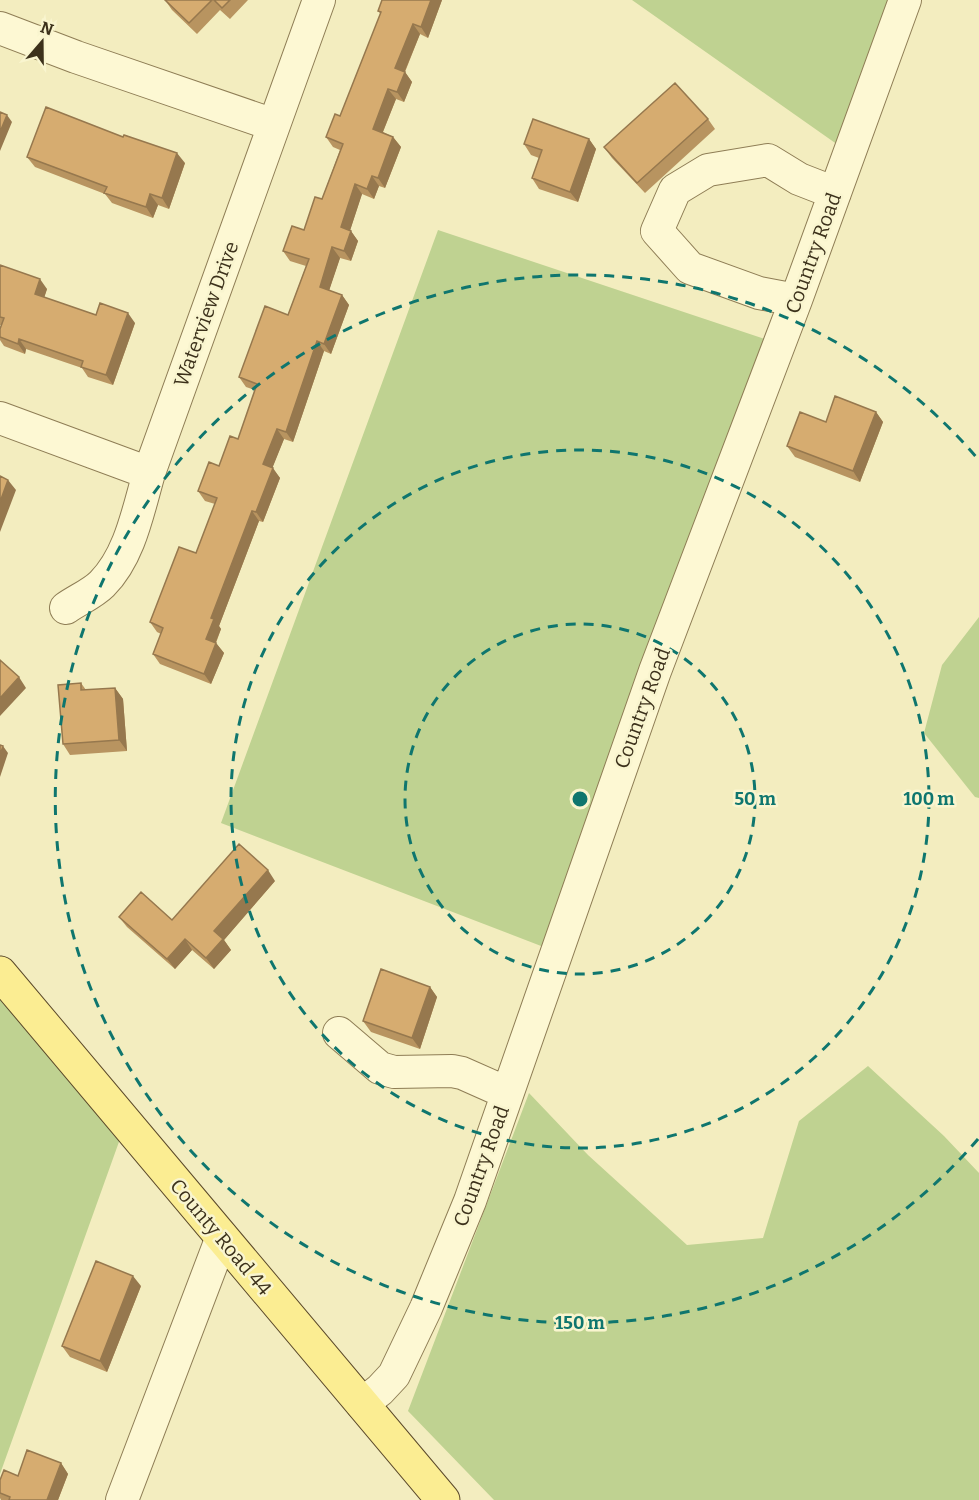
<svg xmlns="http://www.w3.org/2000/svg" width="979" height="1500" font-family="Bitter,serif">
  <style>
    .green { fill: #bfd291 }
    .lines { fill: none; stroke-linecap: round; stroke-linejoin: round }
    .minor-casing { stroke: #8e7d55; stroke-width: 34 }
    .major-casing { stroke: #5b492a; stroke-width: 35 }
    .minor { stroke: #fdf8d3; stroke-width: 32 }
    .major { stroke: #fbed92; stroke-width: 33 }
    .wall { fill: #b89460 }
    .shaded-wall { fill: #96784e }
    .building { fill: #d6ac70; stroke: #96784e; stroke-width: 1.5 }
    .ring { fill: none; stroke: #0f766e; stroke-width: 3; stroke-dasharray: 10 8 }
    .labels { text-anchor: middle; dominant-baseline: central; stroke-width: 5; stroke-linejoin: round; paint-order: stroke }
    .street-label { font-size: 20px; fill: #3c311b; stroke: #f9f5cf }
    .centre { fill: #0f766e; stroke: #f9f5cf; stroke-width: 3 }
    .ring-label { font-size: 18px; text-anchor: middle; font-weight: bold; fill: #0f766e; stroke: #f9f5cf; stroke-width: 5; stroke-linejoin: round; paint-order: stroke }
  </style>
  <rect width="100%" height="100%" fill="#f3edbf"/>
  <path class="green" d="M632,0H902L848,152Z
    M438,230L777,343L567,956L221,823Z
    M979,617V798L975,797L924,733L942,665Z
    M0,994L120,1139L0,1474Z
    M868,1066L944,1136L979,1173V1500H494L408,1411L529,1093L588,1155L687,1245L763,1238L799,1121Z"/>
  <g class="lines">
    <g class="minor-casing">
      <path id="minor" d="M0,28L76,57L274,125
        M796,300L759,293L690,268L657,231L675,190L708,170L768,160L799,179L835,193
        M0,418L149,473
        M66,608C77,600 92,594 102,584C130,556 138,511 149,473L319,0
        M339,1033L380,1068L394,1072L452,1071L462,1073L507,1093
        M362,1404L380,1390L394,1375L426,1308L470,1201L655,671L796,300L905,0
        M122,1500L222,1237"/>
    </g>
    <g class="major-casing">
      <path id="major" d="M0,973L443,1500"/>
    </g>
    <use href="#minor" class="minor"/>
    <use href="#major" class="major"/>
  </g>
  <path class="wall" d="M165,0H248L230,19L220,10L197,34L172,10Z
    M442,0L428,38L420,34L405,72L412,82L404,102L396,99L383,132L393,137L401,147L385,188L379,186L374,199L362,194L350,230L358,241L351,261L340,258L329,290L342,295L349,305L331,354L324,351L293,442L284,439L272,468L280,478L263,522L259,521L219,626L221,629L216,643L224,653L211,684L160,664L153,654L161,634L157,632L150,622L196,553L215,504L205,501L198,491L219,466L238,439L255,390L246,387L239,377L288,315L306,266L290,261L283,251L304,230L322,199L340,150L333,147L326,137L340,116L381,14L378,11Z
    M708,119L715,129L645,193L612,158L604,147Z
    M589,139L596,149L578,202L539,189L532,178L539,158L531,155L524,144Z
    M27,157L185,163L169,209L158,205L153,218L112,203L105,194L35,167Z
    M0,265L47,289L44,298L96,315L135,323L113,385L88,377L82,368L26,349L25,354L4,346L0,340V329L1,325H0Z
    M876,412L883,422L860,482L795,457L787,446L826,422Z
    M81,683L86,690L115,688L123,699L127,751L70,755L63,744Z
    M275,881L224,940L231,950L214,969L192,950L175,969L127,927L119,917L172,920Z
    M430,987L437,997L420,1049L371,1032L363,1021Z
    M141,1286L107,1372L70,1357L62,1346Z
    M61,1463L68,1474L58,1500H1L0,1498V1480Z"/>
  <path class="shaded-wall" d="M431,0H442L428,38L421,27Z
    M413,24L420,34L402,78L395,68Z
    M405,72L412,82L404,102L397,92Z
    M388,89L396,99L380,139L373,129Z
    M7,115L12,122L0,151V132Z
    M393,137L401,147L385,188L378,178Z
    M589,139L596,149L578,202L570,192Z
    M177,153L185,163L169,209L162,198Z
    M372,176L379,186L374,199L367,189Z
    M355,184L362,194L348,237L341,227Z
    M150,194L158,205L153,218L146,207Z
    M351,231L358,241L351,261L344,251Z
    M332,247L340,258L327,297L320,287Z
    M40,279L47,289L42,304L35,294Z
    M342,295L349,305L331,354L324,344Z
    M128,313L135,323L113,385L106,375Z
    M19,339L26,349L25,354L18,344Z
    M317,341L324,351L293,442L286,432Z
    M876,412L883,422L860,482L853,471Z
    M277,429L284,439L270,474L263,464Z
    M273,468L280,478L263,522L256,512Z
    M8,480L16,490L0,532V502Z
    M252,511L259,521L219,626L221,629L213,649L206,639L211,618Z
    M216,643L224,653L211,684L204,674Z
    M19,677L26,688L0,716V698Z
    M115,688L123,699L127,751L119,740Z
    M3,746L8,753L0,777V755Z
    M268,870L275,881L224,940L231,950L214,969L206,958L214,931Z
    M185,939L192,950L175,969L167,959Z
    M430,987L437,997L420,1049L412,1038Z
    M133,1276L141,1286L107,1372L100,1361Z
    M61,1463L68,1474L58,1500H47Z"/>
  <path class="building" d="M165,0H212L189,23Z
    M214,0H230L222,8Z
    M382,0H431L421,27L413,24L395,68L405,72L397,92L388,89L373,129L393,137L378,178L372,176L367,189L355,184L341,227L351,231L344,251L332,247L320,287L342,295L324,344L317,341L286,432L277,429L263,464L273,468L256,512L252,511L211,618L214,619L206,639L216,643L204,674L153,654L163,628L150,622L179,547L196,553L217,498L198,491L209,462L219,466L230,436L238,439L257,384L239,377L265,306L288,315L309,259L283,251L292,226L304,230L315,197L322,199L343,144L326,137L335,114L340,116L381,12L378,11Z
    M675,83L708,119L637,183L604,147Z
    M46,107L123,137L124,135L177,153L162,198L150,194L146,207L104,193L107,187L27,157Z
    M0,112L7,115L0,132Z
    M533,119L589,139L570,192L532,178L542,150L524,144Z
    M0,265L40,279L35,294L96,315L100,303L128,313L106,375L81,367L83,361L19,339L18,344L0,337V329L4,318L0,317Z
    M835,396L876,412L853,471L787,446L800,412L826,422Z
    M0,476L8,480L0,502Z
    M0,660L19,677L0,698Z
    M81,683V690L115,688L119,740L63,744L58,685Z
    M0,745L3,746L0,755Z
    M239,844L268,870L214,931L223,939L206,958L185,939L167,959L119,917L141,892L172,920Z
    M381,969L430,987L412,1038L363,1021Z
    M96,1261L133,1276L100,1361L62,1346Z
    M27,1450L61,1463L47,1500H9L10,1497L0,1493V1480L4,1470L18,1476Z"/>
  <g class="ring">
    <circle cx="580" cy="799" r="175"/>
    <circle cx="580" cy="799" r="349"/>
    <path d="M978 1139A524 524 0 1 1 978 459"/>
  </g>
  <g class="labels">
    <g class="street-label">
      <text transform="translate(813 253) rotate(-70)">Country Road</text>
      <text transform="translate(206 314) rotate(-70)">Waterview Drive</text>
      <text transform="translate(642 708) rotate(-70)">Country Road</text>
      <text transform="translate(481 1166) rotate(-70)">Country Road</text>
      <text transform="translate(221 1237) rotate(50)">County Road 44</text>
    </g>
  </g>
  <circle cx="580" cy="799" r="9" class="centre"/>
  <g class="ring-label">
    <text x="755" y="805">50 m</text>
    <text x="929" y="805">100 m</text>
    <text x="580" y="1329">150 m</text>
  </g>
  <g transform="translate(42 42) rotate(20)" stroke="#f9f5cf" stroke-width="4.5" paint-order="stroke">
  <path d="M0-4.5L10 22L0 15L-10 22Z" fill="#3c311b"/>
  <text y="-9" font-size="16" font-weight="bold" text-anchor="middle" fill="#3c311b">N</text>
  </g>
</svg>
